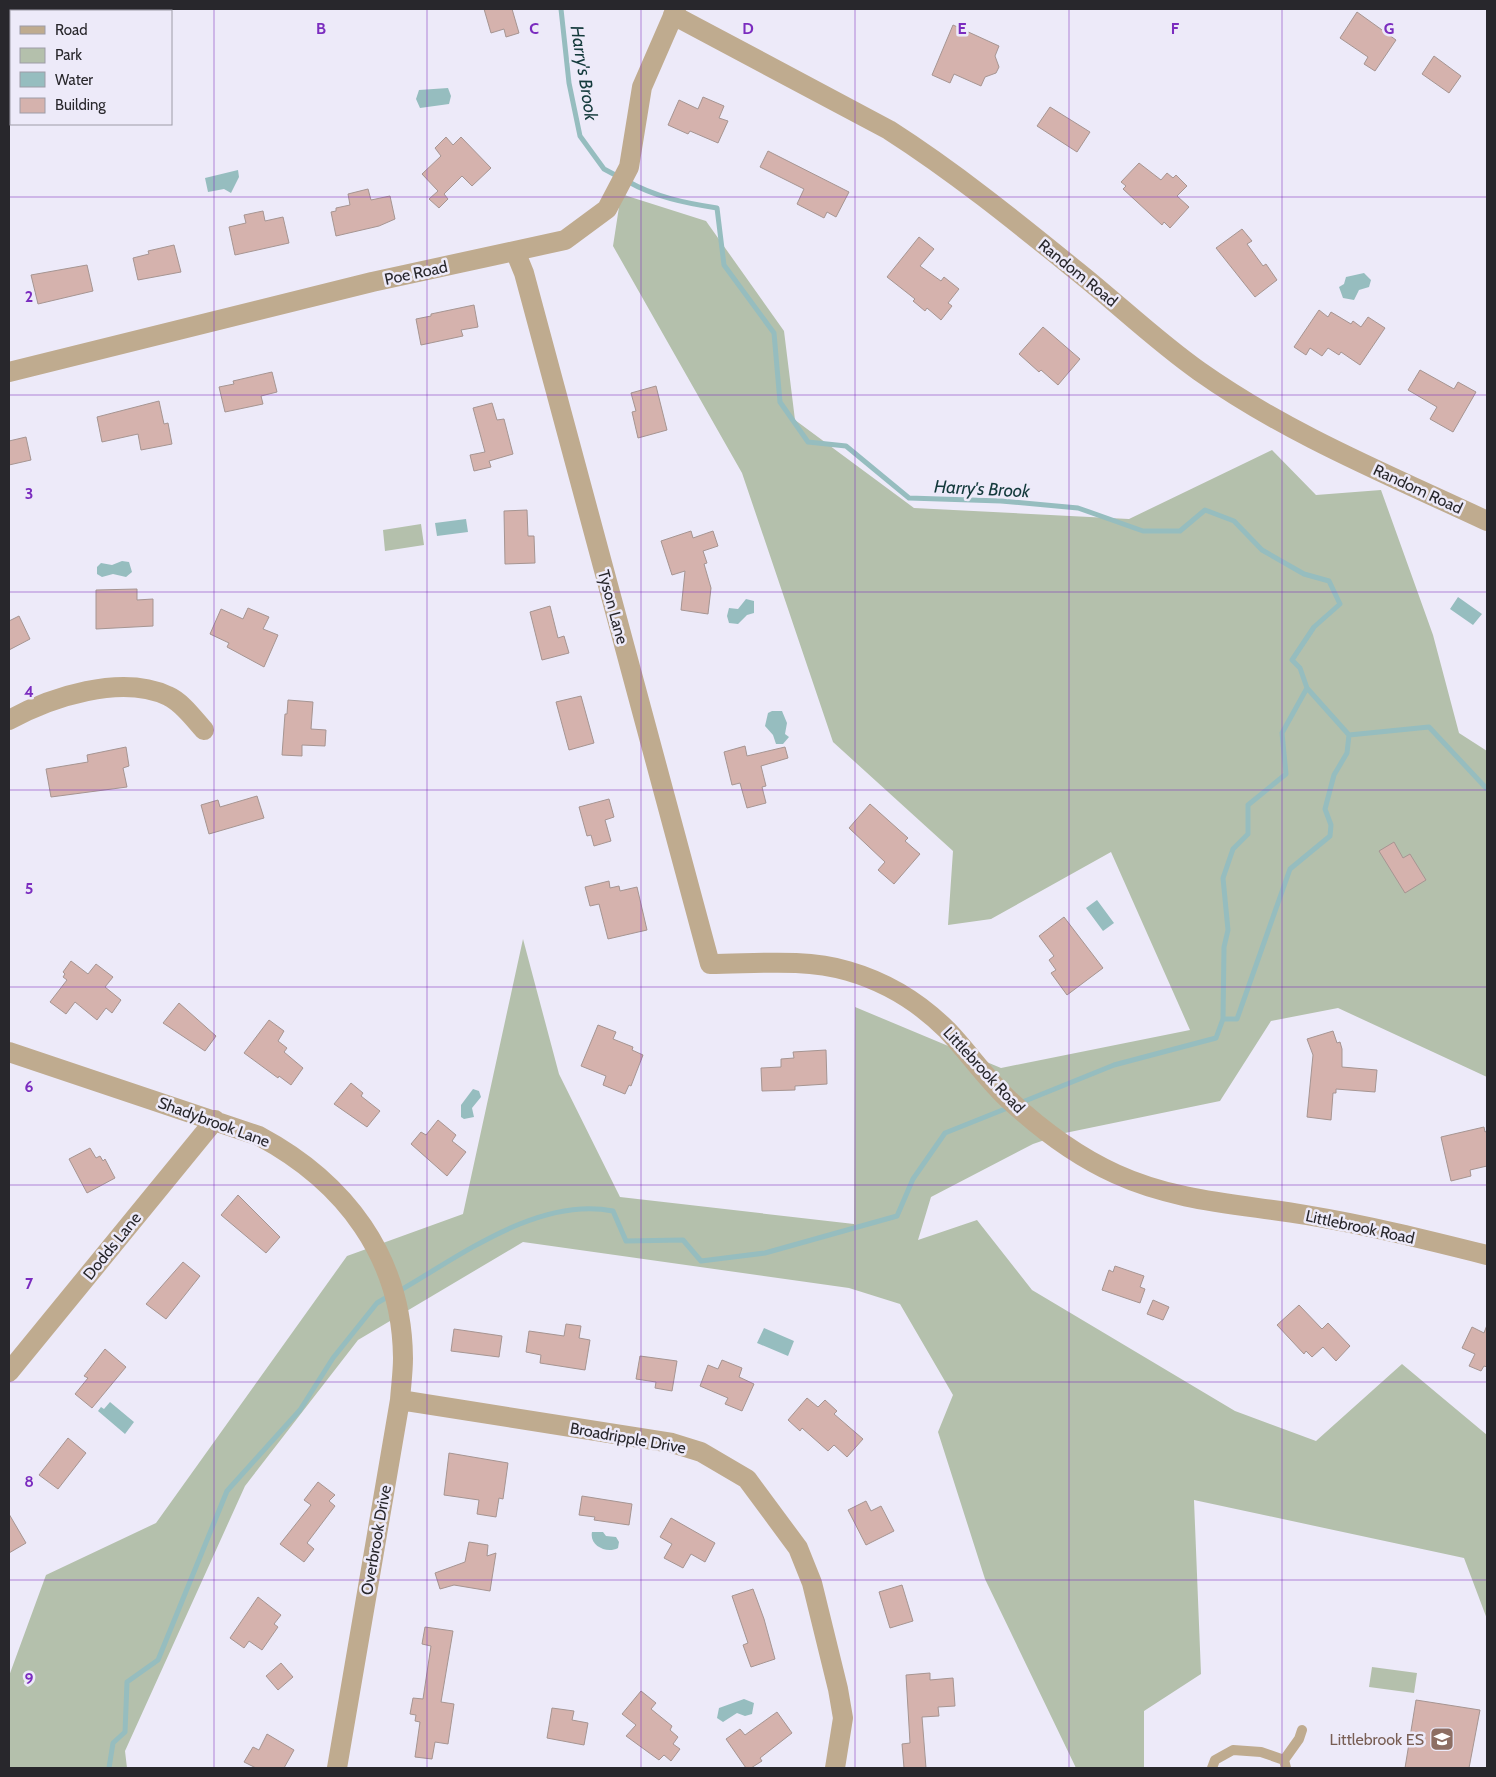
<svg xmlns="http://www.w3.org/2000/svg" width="1496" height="1777" font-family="Cabin,sans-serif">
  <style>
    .green { fill: #b4c0ac }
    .water { fill: #96bdbf }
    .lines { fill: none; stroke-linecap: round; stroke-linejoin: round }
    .stream { stroke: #96bdbf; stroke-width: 5 }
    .building { fill: #d5b2ad; stroke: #a69592 }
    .lane { stroke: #bfab8f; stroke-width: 10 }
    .street { stroke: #bfab8f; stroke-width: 20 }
    .grid { fill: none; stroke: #7b2cbf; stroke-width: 1; stroke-opacity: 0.55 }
    .labels { text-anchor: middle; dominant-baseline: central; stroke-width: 5; stroke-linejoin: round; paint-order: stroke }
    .street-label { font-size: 16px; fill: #28272c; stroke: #edeaf9 }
    .education-label { font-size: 16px; fill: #785e54; stroke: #edeaf9; text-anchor: end }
    .water-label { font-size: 18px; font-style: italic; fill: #143a3c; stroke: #edeaf9 }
    .grid-label { font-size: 16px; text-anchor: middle; font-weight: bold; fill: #7b2cbf; stroke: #edeaf9; stroke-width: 5; stroke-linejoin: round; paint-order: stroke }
  </style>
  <rect width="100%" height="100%" fill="#edeaf9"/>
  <path class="green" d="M621,194L706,221L784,331L795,420L914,508L1129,519L1272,450L1316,495L1381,490L1433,635L1459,733L1487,751V1077L1338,1008L1271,1021L1220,1101L1065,1133L1033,1144L931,1197L918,1240L977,1220L1032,1290L1235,1411L1316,1441L1402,1364L1487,1435V1619L1464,1558L1194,1500L1201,1674L1144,1711V1768H1076L985,1579L938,1432L953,1395L900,1304L849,1288L523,1242L358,1340L245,1486L125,1751L127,1768H9V1676L46,1575L156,1523L347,1256L463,1214L523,939L559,1074L620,1197L854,1224L855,1007L1001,1068L1190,1030L1111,852L991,919L948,925L953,851L833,742L742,473L613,246Z
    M421,524L424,545L385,551L383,530Z
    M1372,1667L1417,1673L1414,1693L1369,1687Z"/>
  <path class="water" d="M448,88L451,96L449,104L420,108L416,99L419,90Z
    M238,170L239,177L231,193L224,189L208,192L205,178Z
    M1364,273L1371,280L1369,287L1359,290L1354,300L1343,298L1339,287L1344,284L1346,277Z
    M466,519L468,532L437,536L435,523Z
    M122,561L129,562L132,572L126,577L113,574L102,577L97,574V567L101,563L112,565Z
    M1458,597L1482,614L1473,625L1450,609Z
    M746,599L754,601V613L747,615L738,624L729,623L727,616L729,608L738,609Z
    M772,711H782L787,723L785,734L789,737L783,744H776L773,735L765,726L768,713Z
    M1097,900L1114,923L1103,931L1086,908Z
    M473,1089L479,1091L481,1097L472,1108L474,1117L464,1119L461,1117V1105Z
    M764,1328L794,1341L788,1356L757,1343Z
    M110,1402L134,1422L125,1434L98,1411L101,1407L104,1409Z
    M592,1532H603L606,1536L616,1537L619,1542L618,1548C607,1554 589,1546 592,1532Z
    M744,1699L754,1703L752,1714L745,1716L737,1713L723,1722L717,1718L719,1708Z"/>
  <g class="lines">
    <path class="stream" d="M561,9L569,83L580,136L604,169L619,177
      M627,181C655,197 685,203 717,208L724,265L774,333L780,402L808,442L846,446L909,498L1001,501L1078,508L1143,531H1180L1205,510L1234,521L1262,550L1304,574L1329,581L1340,604L1314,627L1292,660L1300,668L1307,688L1349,735L1429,727L1487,789
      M1223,1019L1224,947L1228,930L1223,878L1233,849L1248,834V805L1286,774L1282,733L1307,688
      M1020,1103L1114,1065L1216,1038L1223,1019H1237L1290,869L1330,836L1331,825L1325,809L1334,775L1347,753L1349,735
      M399,1291C460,1256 539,1196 613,1211L626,1241L683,1240L701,1261L765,1253L897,1216L913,1179L945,1133L1010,1107
      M109,1768L113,1743L125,1732L127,1682L158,1660L227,1491L300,1410L333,1358L377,1303L389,1296"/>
  </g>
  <path class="building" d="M484,9H512L519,33L506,37L504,29L491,33Z
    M1357,12L1396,40L1375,71L1364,64L1368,57L1340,38Z
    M953,25L999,46L995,56L999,67L996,73L985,77L981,86L954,74L950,83L932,75Z
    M1434,56L1461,76L1449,93L1422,74Z
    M703,97L724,106L719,118L728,121L718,143L690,131L688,134L668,125L679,100L698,109Z
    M1050,107L1090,132L1077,152L1037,126Z
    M446,137L453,145L461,137L491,168L472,186L462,176L444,194L448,199L439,208L429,199L438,191L422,174L441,156L435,148Z
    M768,151L849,192L836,217L827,212L824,218L797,204L804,189L760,167Z
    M1139,163L1161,180L1167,173L1173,178L1176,175L1187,186L1177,196L1189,207L1170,228L1164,222L1162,225L1123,189L1126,186L1121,182Z
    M368,189L371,200L390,196L395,219L379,226L336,236L331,212L336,211V208L350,205L348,194Z
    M263,211L265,221L283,217L289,243L235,255L229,227L246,223L244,215Z
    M1242,229L1252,241L1247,244L1263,266L1266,264L1277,280L1255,297L1216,248Z
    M919,237L934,249L920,266L941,281L944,277L959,289L948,303L952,306L941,320L927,308L925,311L913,301L915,299L887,277Z
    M174,245L181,272L138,280L133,258L149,254L148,251Z
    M87,265L93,291L38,304L31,275Z
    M474,305L478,327L461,330L463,336L421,345L416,319L431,316V314Z
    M1319,310L1328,317L1331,312L1351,324L1353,321L1361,327L1368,317L1385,328L1360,365L1341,352L1339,355L1328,348L1322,356L1310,348L1306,355L1294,347Z
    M1043,327L1080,359L1058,385L1041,370L1039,372L1019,354Z
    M1420,370L1454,389L1458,382L1476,392L1453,432L1430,419L1437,407L1408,390Z
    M272,372L277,392L261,396L263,404L225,412L219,387L234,384L233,381Z
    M656,386L667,430L638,438L632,412L636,411L631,393Z
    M159,401L164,424L168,423L172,444L141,450L138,434L102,442L97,417Z
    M492,403L497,420L504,419L513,454L489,461L491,467L474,471L470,455L485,452L473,408Z
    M26,437L31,460L9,465V441Z
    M527,510L528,536H534L535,563L505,564L504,511Z
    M691,531L693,538L713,531L718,546L703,551L707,563L704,564L711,588L708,614L681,610L685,571L672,575L661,541Z
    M137,589V600L153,599V626L96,629V590Z
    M550,606L558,638L564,636L569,653L542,660L530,612Z
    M248,608L269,617L263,629L278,635L264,667L227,647L229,643L210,634L221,609L243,619Z
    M19,616L30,639L9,650V621Z
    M581,696L594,743L569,750L556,702Z
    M288,700L313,702L311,729L326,730L325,746L302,745V756L282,755L285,714H287Z
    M745,746L747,756L785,747L788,758L761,766L766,786L762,787L766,803L747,808L740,783L732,785L724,752Z
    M126,747L129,766L123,768L127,787L51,797L46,769L88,762L87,755Z
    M257,796L264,818L209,834L201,805L218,800L220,807Z
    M609,799L614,817L605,820L611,841L594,846L591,835L587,836L579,807Z
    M870,804L908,838L905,841L920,854L894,884L878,870L885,862L849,828Z
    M1394,842L1403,858L1410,854L1426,880L1405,893L1379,851Z
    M609,881L610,888L619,886L620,891L637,887L647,930L608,939L599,904L590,906L585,887Z
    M1064,917L1103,968L1067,995L1051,973L1056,970L1049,960L1054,956L1039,936Z
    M71,961L88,974L96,964L113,977L105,987L121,1000L112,1013L106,1008L97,1020L75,1002L66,1014L50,1002L67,980L63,977L65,974L63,972Z
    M179,1003L216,1036L205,1051L163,1023Z
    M269,1020L284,1031L278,1041L287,1048L284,1052L303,1068L291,1085L279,1076L278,1078L244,1053Z
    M598,1025L616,1032L613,1039L633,1047L632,1050L643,1055L631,1086L629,1085L625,1094L603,1085L606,1076L581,1066Z
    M1333,1031L1337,1043L1340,1042L1342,1049V1067L1377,1070L1375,1092L1336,1089V1093H1333L1331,1120L1307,1117L1313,1055L1307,1039Z
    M826,1050L827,1084L795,1086V1090L762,1091L761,1068L781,1067V1059L794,1058L793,1052Z
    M351,1083L363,1093L361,1096L380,1111L367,1127L334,1104Z
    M438,1120L456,1135L452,1141L466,1152L447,1176L411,1144L421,1132L426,1135Z
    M1484,1127L1485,1132L1487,1131V1166L1470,1170L1471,1176L1451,1181L1441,1137Z
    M90,1148L96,1158L100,1156L103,1161L105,1159L115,1178L87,1193L69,1159Z
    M238,1195L280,1237L266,1253L221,1215Z
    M183,1262L200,1276L166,1319L146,1304Z
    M1115,1266L1144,1276L1140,1287L1145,1289L1140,1303L1102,1290L1109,1270L1113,1272Z
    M1153,1300L1169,1307L1163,1320L1147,1314Z
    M1299,1305L1322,1329L1328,1323L1350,1346L1336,1361L1323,1347L1312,1357L1306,1351L1304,1354L1277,1325Z
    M566,1324L581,1326L579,1338L590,1340L585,1370L540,1363L541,1355L526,1352L529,1331L564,1336Z
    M1487,1325V1367L1484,1366L1481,1371L1469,1366L1475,1354L1462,1348L1472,1327L1484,1333Z
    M454,1329L502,1336L499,1357L451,1351Z
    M105,1349L126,1367L92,1408L75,1394L88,1378L84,1376Z
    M640,1356L677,1361L672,1391L655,1388L656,1382L636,1379Z
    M722,1360L742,1368L739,1377L754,1384L742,1411L725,1404L728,1398L700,1386L708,1365L718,1369Z
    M807,1398L818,1407L825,1400L837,1411L834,1414L863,1439L847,1457L834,1445L828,1451L802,1428L800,1431L788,1420Z
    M68,1438L86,1453L58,1489L39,1475Z
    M449,1453L508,1463L503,1499L499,1498L496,1517L477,1514L479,1500L444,1495Z
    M318,1482L335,1495L329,1501L335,1506L307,1543L314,1549L304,1562L280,1544L311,1505L304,1500Z
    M582,1496L632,1504L629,1525L594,1520L595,1517L579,1515Z
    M866,1501L871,1511L881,1506L894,1531L866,1545L848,1510Z
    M9,1514L26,1543L9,1553Z
    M671,1518L715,1543L705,1562L691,1554L683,1568L664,1558L672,1544L660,1537Z
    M469,1542L488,1545L487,1556L496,1553L490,1591L454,1585L440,1589L435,1573L465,1562Z
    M902,1585L913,1621L890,1628L879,1592Z
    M753,1589L764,1619L775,1659L751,1667L743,1645L748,1643L732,1596Z
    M258,1597L281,1615L274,1624L278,1627L262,1650L249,1641L244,1648L230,1638Z
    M425,1627L453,1631L441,1702L454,1704L448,1744L435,1742L432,1759L415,1757L420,1722L415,1721L416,1715L410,1714L413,1698L423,1699L431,1646L422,1644Z
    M281,1663L293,1677L278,1690L266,1676Z
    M930,1673V1680L953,1678L955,1706L938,1707L939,1716L922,1717L926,1768H904L902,1744L910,1743L906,1675Z
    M641,1691L656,1703L651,1709L672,1726L670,1730L678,1737L673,1744L680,1749L671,1761L664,1755L659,1760L626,1736L636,1725L622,1714Z
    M1416,1700L1480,1710L1469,1768H1405Z
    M552,1708L574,1711L572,1720L588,1723L584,1745L547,1738Z
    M777,1712L792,1733L760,1758L762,1761L751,1768H746L726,1739L740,1729L745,1735Z
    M267,1734L294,1750L284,1768H256L244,1762L253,1747L259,1750Z"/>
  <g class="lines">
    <path class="lane" d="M1284,1760L1299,1739L1302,1730
      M1212,1768L1215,1760L1233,1750L1261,1752L1284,1760L1286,1768"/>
    <path class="street" d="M673,15L889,130C953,171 1014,220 1073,268C1116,302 1155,340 1199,371C1288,434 1389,475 1487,521
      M515,251L524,273L710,964C755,964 804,958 848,971C886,982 919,1002 947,1030C968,1052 985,1077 1007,1098C1039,1128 1076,1156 1116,1174C1177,1202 1241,1204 1306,1215C1367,1225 1427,1240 1487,1255
      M9,372L372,282L565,240L607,209L629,167L642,87L676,9
      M9,720C51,697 121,674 168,696C182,702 194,719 204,730
      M9,1052L259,1136C345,1182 402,1257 403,1358C403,1372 401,1386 400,1400L337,1768
      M9,1372L215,1120
      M400,1400L672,1443L701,1452L747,1479L798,1548L812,1583L838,1689L843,1718L835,1768"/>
  </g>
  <path class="grid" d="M214,9V1768M427,9V1768M641,9V1768M855,9V1768M1069,9V1768M1282,9V1768M9,197H1487M9,395H1487M9,592H1487M9,790H1487M9,987H1487M9,1185H1487M9,1382H1487M9,1580H1487"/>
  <defs>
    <g id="school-square" transform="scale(1.25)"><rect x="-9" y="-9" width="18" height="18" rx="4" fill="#8d6e63" stroke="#edeaf9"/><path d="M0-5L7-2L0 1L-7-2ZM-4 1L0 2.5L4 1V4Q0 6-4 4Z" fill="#fff"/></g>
  </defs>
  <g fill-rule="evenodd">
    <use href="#school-square" x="1442" y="1739"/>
  </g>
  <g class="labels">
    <g class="street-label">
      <text transform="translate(416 273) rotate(-12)">Poe Road</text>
      <text transform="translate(1078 273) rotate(39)">Random Road</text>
      <text transform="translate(1418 489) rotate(25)">Random Road</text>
      <text transform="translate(613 607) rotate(75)">Tyson Lane</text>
      <text transform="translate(984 1070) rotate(47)">Littlebrook Road</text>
      <text transform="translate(214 1122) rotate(20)">Shadybrook Lane</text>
      <text transform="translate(1360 1227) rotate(12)">Littlebrook Road</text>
      <text transform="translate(112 1246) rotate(-51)">Dodds Lane</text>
      <text transform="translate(628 1438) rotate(10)">Broadripple Drive</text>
      <text transform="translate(376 1540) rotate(-80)">Overbrook Drive</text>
    </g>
    <g class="education-label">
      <text x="1424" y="1739">Littlebrook ES</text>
    </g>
    <g class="water-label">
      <text transform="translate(584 73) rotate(81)">Harry's Brook</text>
      <text transform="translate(982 489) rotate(3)">Harry's Brook</text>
    </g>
  </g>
  <g class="grid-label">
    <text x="321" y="34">B</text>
    <text x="534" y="34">C</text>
    <text x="748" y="34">D</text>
    <text x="962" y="34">E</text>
    <text x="1175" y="34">F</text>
    <text x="1389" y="34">G</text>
    <text x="29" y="302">2</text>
    <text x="29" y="499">3</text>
    <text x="29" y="697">4</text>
    <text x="29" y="894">5</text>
    <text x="29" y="1092">6</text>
    <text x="29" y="1289">7</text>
    <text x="29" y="1487">8</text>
    <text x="29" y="1684">9</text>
  </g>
  <rect width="1496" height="1777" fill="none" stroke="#28272c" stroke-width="20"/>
  <rect x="10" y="10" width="162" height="115" fill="#edeaf9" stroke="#9e9ca7"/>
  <rect x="20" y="26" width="25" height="8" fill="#bfab8f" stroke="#9e9ca7"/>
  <text x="55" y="35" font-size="15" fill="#28272c">Road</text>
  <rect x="20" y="48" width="25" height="15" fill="#b4c0ac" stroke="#9e9ca7"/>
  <text x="55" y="60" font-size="15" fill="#28272c">Park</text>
  <rect x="20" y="72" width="25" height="15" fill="#96bdbf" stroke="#9e9ca7"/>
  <text x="55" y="85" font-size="15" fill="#28272c">Water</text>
  <rect x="20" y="98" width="25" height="15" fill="#d5b2ad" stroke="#9e9ca7"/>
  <text x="55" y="110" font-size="15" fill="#28272c">Building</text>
</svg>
